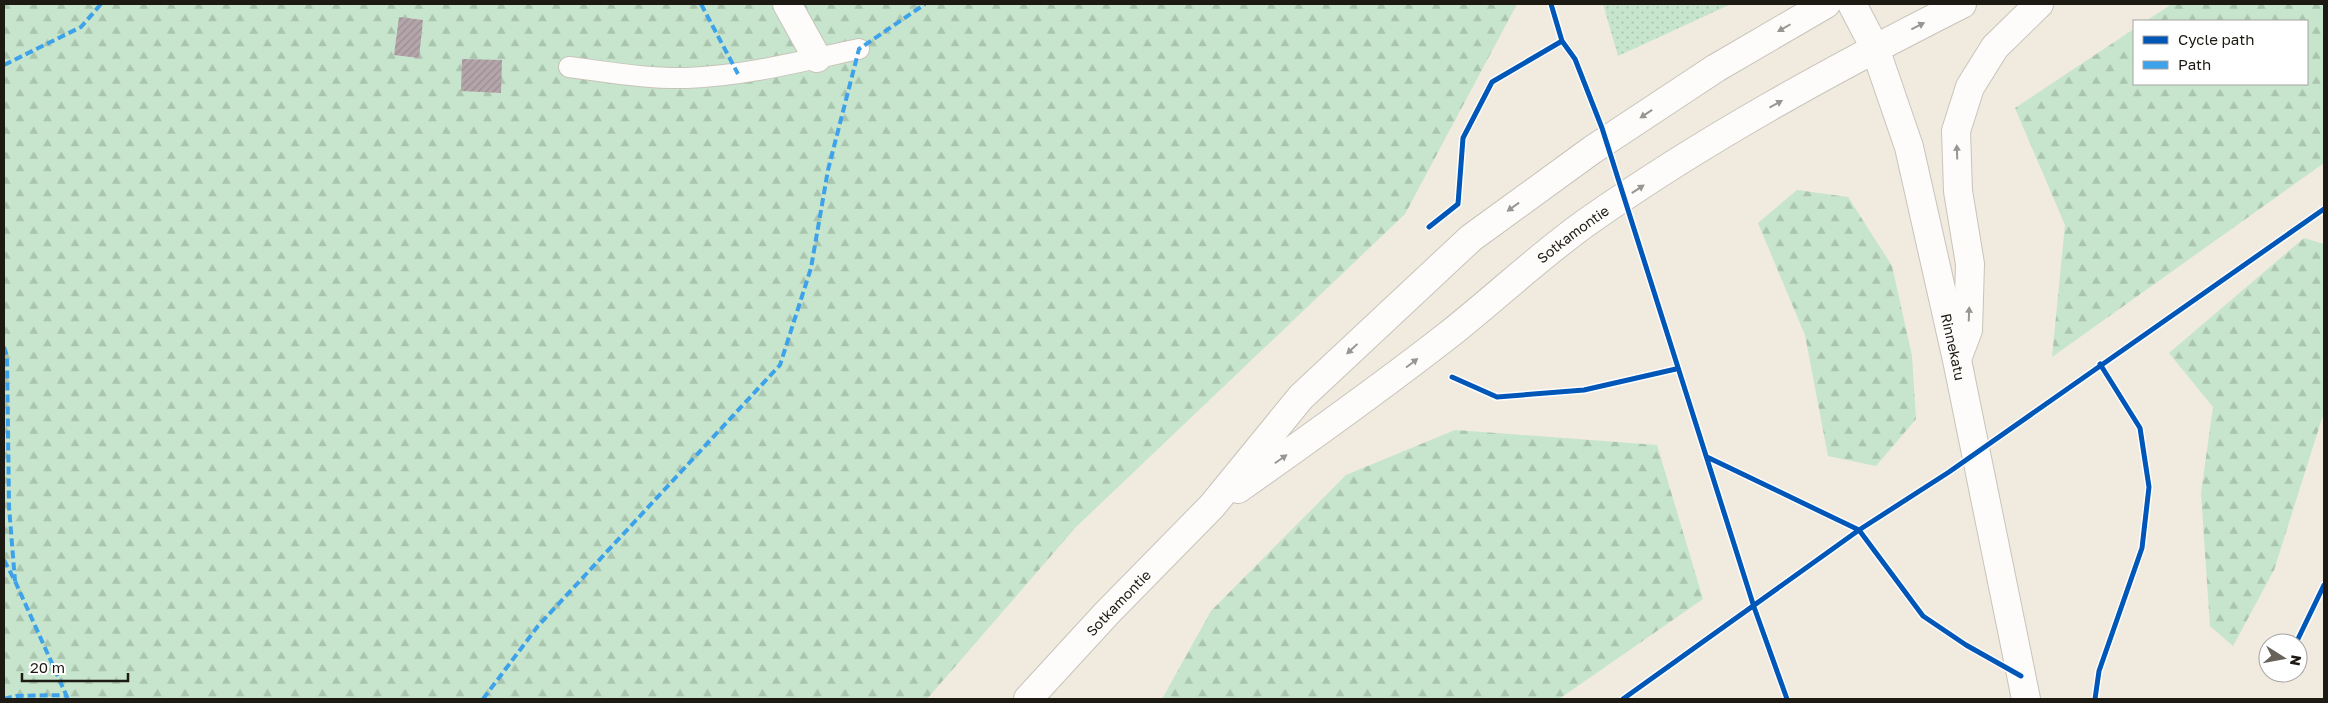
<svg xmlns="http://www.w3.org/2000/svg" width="2328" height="703" font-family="'Golos Text',sans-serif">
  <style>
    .grass { fill: url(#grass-dots) }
    .forest { fill: url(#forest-firs) }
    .building { fill: url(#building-hatch) }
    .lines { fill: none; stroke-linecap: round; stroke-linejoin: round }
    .service-casing { stroke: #c8c4bb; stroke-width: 22 }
    .minor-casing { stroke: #c8c4bb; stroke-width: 30 }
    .tertiary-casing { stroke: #c8c4bb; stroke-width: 30 }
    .trunk-casing { stroke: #c8c4bb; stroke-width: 30 }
    .service { stroke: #fdfcfa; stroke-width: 20 }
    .minor { stroke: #fdfcfa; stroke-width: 28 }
    .tertiary { stroke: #fdfcfa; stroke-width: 28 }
    .trunk { stroke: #fdfcfa; stroke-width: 28 }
    .quiet { stroke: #3da2ea; stroke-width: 4; stroke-dasharray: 8 4; stroke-linecap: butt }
    .cycleway-casing { stroke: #fff; stroke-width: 8 }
    .cycleway { stroke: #0057b8; stroke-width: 5 }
    .oneway { fill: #989692 }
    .labels { text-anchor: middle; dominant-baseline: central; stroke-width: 4; stroke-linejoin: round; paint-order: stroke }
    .street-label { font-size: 14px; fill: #1d1913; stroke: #fff }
  </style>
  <defs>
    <pattern id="grass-dots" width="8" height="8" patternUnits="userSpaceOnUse" patternTransform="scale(1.25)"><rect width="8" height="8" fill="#c6e5cc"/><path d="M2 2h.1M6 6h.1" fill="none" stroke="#aac4ae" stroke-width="1.8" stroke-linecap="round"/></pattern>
    <pattern id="forest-firs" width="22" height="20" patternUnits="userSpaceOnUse" patternTransform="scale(1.25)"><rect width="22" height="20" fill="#c6e5cc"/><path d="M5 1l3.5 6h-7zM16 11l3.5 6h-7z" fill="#aac4ae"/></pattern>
    <pattern id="building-hatch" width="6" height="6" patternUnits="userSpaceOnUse" patternTransform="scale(1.25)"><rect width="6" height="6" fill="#b4a5aa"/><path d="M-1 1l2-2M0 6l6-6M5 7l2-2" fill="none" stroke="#9a8d91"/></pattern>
  </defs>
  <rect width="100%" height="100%" fill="#f0eadf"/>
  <path class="grass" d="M1603,4H1731L1618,56Z"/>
  <path class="forest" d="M4,4H1517L1405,214L1076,527L927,699H4Z
    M2172,4H2324V163L2052,357L2065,225L2015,108L2134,29V84H2307V21H2146Z
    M1797,190L1848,197L1892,266L1912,356L1916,419L1876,466L1828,456L1805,335L1758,223Z
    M2304,238L2324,244V412L2274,570L2233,646L2210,626L2201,493L2213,407L2169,353Z
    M1455,430L1657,445L1703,599L1559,699H1162L1211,611L1346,475Z"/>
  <path class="building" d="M399,17L423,20L419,58L394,55Z
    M462,59L502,60L501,93L461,91Z"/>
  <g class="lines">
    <g class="service-casing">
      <path id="service" d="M569,67C608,72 648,79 687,78C745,76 802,61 859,49"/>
    </g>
    <g class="minor-casing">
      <path id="minor" d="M787,4L817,58"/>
    </g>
    <g class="tertiary-casing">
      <g id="tertiary">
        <path id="s1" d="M1852,4L1875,48L1909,147L1957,360L2026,699"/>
        <path d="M1957,359L1968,330L1970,264L1958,191L1956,131L1970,87L1995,47L2039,4"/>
      </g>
    </g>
    <g class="trunk-casing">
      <g id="trunk">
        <path id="s2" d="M1238,489C1309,439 1379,389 1447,336C1494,299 1538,257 1587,222C1705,139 1833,69 1962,4"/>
        <path id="s3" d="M1028,699L1107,613L1212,506L1301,397L1471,238L1592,150L1716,68L1826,4"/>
      </g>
    </g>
    <use href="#service" class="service"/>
    <use href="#minor" class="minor"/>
    <use href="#tertiary" class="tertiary"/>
    <use href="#trunk" class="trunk"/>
    <path class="quiet" d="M701,4L738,74
      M4,65L81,27L101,4
      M4,347L7,356L9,507L15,581
      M4,560L15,581L68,699
      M4,699L16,696L66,695L67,699
      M483,699L538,626L780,365L811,268L828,170L859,49L925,4"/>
    <g class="cycleway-casing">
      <path id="cycleway" d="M1551,4L1562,41L1575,59L1602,128L1754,607L1787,699
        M1429,227L1458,204L1463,138L1492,82L1562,41
        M1452,377L1497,397L1584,390L1676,369
        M1707,457L1859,530L1923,616L1966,645L2021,676
        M2296,643L2324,585
        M1623,699L1859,530L1949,472L2324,209
        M2095,699L2099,671L2142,548L2149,487L2140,428L2100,364"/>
    </g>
    <use href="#cycleway" class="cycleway"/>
  </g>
  <defs><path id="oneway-solid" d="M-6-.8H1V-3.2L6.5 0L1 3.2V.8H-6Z" transform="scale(1.25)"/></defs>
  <g class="oneway">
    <use href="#oneway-solid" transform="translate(1918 26) rotate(-27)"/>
    <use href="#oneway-solid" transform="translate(1784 28) rotate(150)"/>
    <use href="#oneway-solid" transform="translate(1776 104) rotate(-29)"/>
    <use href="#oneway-solid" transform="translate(1646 114) rotate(146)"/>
    <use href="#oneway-solid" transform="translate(1957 152) rotate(-92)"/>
    <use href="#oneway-solid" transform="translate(1638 189) rotate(-33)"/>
    <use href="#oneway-solid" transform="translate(1513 207) rotate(144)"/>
    <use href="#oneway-solid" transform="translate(1969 314) rotate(-88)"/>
    <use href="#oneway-solid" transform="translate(1352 349) rotate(137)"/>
    <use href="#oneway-solid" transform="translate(1412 363) rotate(-37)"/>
    <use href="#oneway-solid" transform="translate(1281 459) rotate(-35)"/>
  </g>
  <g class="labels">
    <g class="street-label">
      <text stroke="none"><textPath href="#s2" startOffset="421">Sotkamontie</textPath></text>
      <text stroke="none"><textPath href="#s1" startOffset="359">Rinnekatu</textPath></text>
      <text stroke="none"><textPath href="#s3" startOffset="132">Sotkamontie</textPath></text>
    </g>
  </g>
  <rect width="2328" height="703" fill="none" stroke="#1d1913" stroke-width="10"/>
  <rect x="2133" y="20" width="175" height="65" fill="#ffffff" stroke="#a5a3a1"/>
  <rect x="2143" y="36" width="25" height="8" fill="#0057b8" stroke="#a5a3a1"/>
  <text x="2178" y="45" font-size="15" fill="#1d1913">Cycle path</text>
  <rect x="2143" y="61" width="25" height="8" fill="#3da2ea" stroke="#a5a3a1"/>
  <text x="2178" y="70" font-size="15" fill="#1d1913">Path</text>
  <g transform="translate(2283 658) rotate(101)"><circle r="24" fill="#ffffff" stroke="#a5a3a1"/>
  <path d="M0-4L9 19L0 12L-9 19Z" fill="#67625a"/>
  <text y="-8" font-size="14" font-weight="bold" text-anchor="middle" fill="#1d1913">N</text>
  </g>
  <path d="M22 673v8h106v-8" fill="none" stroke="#1d1913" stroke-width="2.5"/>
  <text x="30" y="673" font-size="15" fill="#1d1913" stroke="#ffffff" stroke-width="4" paint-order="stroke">20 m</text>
</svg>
